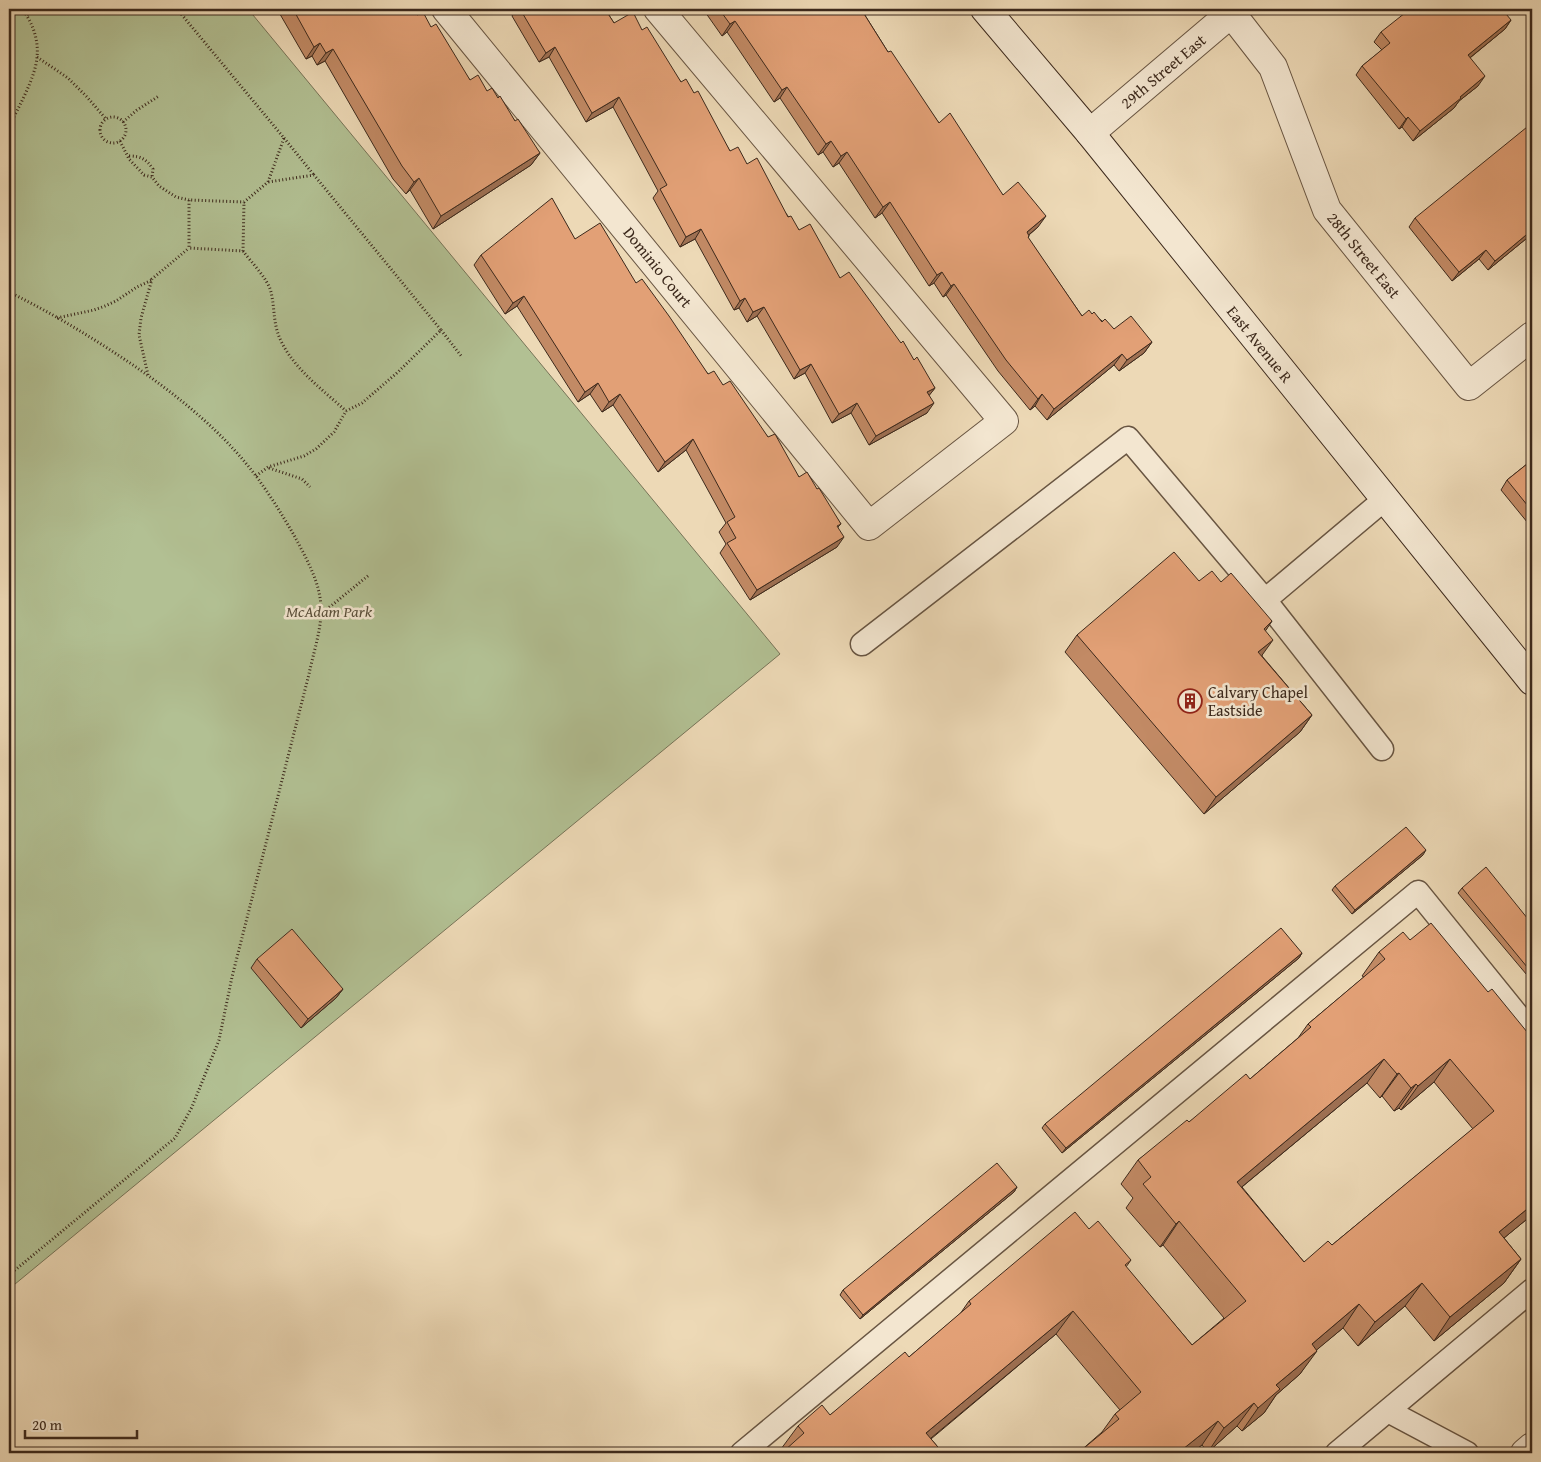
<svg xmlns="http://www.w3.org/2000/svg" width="1541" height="1462" font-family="'Gentium Book Plus',serif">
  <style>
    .green { fill: #b2c093; stroke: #777458 }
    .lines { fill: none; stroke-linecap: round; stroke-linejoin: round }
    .service-casing { stroke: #685542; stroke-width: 25 }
    .minor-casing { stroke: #685542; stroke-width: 30 }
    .secondary-casing { stroke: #3c291c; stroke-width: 30 }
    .path { stroke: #3c291c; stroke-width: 3; stroke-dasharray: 1 2.5; stroke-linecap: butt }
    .service { stroke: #f3e6d0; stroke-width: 22 }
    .minor { stroke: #f3e6d0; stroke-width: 28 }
    .secondary { stroke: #f3e6d0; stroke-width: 28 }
    .wall { fill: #c28a65; stroke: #3c291c; fill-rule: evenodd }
    .shaded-wall { fill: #9e7053; stroke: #3c291c }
    .building { fill: #e2a076; stroke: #3c291c; fill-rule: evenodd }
    .labels { text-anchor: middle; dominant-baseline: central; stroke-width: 5; stroke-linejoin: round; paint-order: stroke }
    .street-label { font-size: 16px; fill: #3c291c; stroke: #f3e6d0 }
    .park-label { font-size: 16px; font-style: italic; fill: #5a4f3a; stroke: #f3e6d0 }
    .poi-label { font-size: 16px; fill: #3c291c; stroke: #f3e6d0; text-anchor: start }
  </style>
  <rect width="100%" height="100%" fill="#edd9b6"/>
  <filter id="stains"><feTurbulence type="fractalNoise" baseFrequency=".004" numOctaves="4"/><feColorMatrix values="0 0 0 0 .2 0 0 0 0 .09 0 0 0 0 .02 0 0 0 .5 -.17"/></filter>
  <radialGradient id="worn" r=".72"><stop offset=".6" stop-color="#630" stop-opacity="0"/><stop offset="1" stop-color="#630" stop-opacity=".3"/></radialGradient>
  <path class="green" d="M9,9H248L780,654L9,1289Z"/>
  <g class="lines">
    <g class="service-casing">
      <path id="service" d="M1265,600L1385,499
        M862,644L1128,438L1265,600L1382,749
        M1388,1411L1467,1453
        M742,1453L1418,892L1532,1033
        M1337,1453L1532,1290"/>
    </g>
    <g class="minor-casing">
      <path id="minor" d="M446,9L869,526L1004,421L658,9
        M1231,13L1273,67L1327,210L1469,386L1532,336
        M1090,133L1236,9
        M1525,1453L1532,1447"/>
    </g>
    <g class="secondary-casing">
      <path id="secondary" d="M985,9L1090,133L1532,681"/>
    </g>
    <path class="path" d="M177,9L284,138L268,182L244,202L189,200V248L243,251L244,202
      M27,15L33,9
      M37,57L68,78L87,97L106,119
      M100 130a13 13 0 1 1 26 0a13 13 0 1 1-26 0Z
      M123,122L137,110L159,96
      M9,126C18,109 36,76 37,57C39,40 32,21 22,9
      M284,138L314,175
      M120,141L129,159L144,175L152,177L159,186L176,197L189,200
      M129,156C141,156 146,159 153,169L152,177
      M243,251C251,262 268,279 271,292C275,309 273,325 281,341C295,370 323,390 346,411
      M9,292C52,313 93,338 133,365C178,396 223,432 256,476C270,495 283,516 295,537C306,558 320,582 321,607C322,628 313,654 309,674L232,977L219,1040L192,1107L175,1138L9,1275
      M57,318L94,310L105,306L116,301L137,287L152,280
      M441,330L462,357
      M148,375L139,335L141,318L152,279L189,248
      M269,468L302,479L310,487
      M256,476L268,467L304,456L316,449L334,432L346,411L362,403L398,372L441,330L314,175L268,182
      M321,614L369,575"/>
    <use href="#service" class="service"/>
    <use href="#minor" class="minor"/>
    <use href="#secondary" class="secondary"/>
  </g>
  <path class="wall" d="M277,9H413L417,15L431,27L470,80L498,98L515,121L540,153L531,165L433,229L410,190L406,194L393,179L325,61L317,65L312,56L306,59Z
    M512,9H605L614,23L642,30L681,82L694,93L730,151L747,164L799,230L840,278L914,360L935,388L929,395L927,413L869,445L851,413L832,423L805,373L794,379L757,316L747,322L739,308L734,310L695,239L680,247L653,198L658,191L613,107L586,122L549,57L539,62L512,16L514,12Z
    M703,9H861L888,52L939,123L1003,195L1038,227L1029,235V236L1028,238L1082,316L1092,314L1114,329L1152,342L1144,353L1119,371L1114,365L1047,420L1035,406L1030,410L998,371L946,295L943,297L934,283L929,286L882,213L875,218L839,163L833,167L823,152L818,155L780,98L774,102L727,32L722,36Z
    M1511,20L1505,29L1470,58L1478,86L1459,101L1454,108L1413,141L1402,127L1399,129L1356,75L1362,66L1382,50L1374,42L1381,32Z
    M1415,218L1532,234L1488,270L1479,259L1452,281L1409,227Z
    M575,239L636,283L708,374L723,385L768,437L799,477L817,489L841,524L838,527L837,547L750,600L720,553L726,544L719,532L726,523L686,450L658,472L613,405L602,412L590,394L578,402L517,306L505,314L474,265L481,255Z
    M1532,445V452L1530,449Z
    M1532,460V528L1501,490L1507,480Z
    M1199,581L1221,582L1272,621L1265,631L1262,656L1312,715L1300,732L1204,814L1065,652L1077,635Z
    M1423,855L1352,914L1332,890L1335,886Z
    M1462,888L1532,924V981L1458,893Z
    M1410,940L1488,992L1532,1038V1215L1504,1238L1521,1259L1504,1283L1434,1341L1405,1306L1358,1346L1343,1328L1316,1350L1300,1374L1276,1395L1264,1413L1242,1431L1237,1426L1208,1452L1202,1445L1191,1453H1078L1102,1432L1115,1414L1120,1410L1056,1334L931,1439L943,1453H782L783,1451L781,1449L798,1426L830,1415L909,1357L960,1314L969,1301L1089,1229L1131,1260L1126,1267L1192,1345L1224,1318L1163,1245L1160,1247L1126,1208L1133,1198L1121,1184L1138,1160L1189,1122L1250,1079L1298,1038L1308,1024L1364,977L1362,976L1379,952ZM1434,1082L1473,1129L1332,1245L1304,1262L1242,1187L1367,1083L1380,1098L1382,1096L1394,1111L1399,1108L1401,1110Z
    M1302,953L1299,958L1062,1153L1042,1128L1045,1124Z
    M257,959L343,989L336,998L301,1028L251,968Z
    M1017,1187L1014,1192L860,1319L840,1295L843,1290Z"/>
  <path class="shaded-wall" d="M1511,20L1505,29L1461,65L1468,55Z
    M735,21L727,32L722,36L730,24Z
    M320,43L312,56L306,59L314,47Z
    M555,47L549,57L539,62L546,53Z
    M333,49L325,61L317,65L326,53Z
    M1485,76L1478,86L1459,101L1454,108L1413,141L1420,131L1460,97Z
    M787,87L780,98L774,102L782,90Z
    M619,97L613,107L586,122L592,113Z
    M1408,117L1402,127L1399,129L1406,119Z
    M831,141L823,152L818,155L826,144Z
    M847,152L839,163L833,167L841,156Z
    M540,153L531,165L433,229L441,216Z
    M419,178L410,190L406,194L414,182Z
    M890,202L882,213L875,218L883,207Z
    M1046,216L1038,227L1019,243L1027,232Z
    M701,229L695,239L680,247L686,237Z
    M1532,230V234L1488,270L1495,261Z
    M1486,250L1479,259L1452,281L1459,272Z
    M942,272L934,283L929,286L937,275Z
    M954,284L946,295L943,297L951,286Z
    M524,296L517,306L505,314L513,303Z
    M745,298L739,308L734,310L740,301Z
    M764,307L757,316L747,322L753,312Z
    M1152,342L1144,353L1119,371L1127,360Z
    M1122,354L1114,365L1047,420L1054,409Z
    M811,364L805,373L794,379L800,370Z
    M598,383L590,394L578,402L585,392Z
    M935,388L928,397L927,392Z
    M620,394L613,405L602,412L609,402Z
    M1042,394L1035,406L1030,410L1038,399Z
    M857,403L851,413L832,423L839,414Z
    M934,403L927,413L869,445L876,436Z
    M693,439L686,450L658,472L665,462Z
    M844,537L837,547L750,600L757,590Z
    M1272,621L1260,639L1264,629Z
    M1273,640L1260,658L1258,652Z
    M1312,715L1300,732L1204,814L1216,797Z
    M1426,850L1423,855L1352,914L1355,910Z
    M1302,953L1299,958L1062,1153L1066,1148Z
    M343,989L336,998L301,1028L308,1019Z
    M1384,1059L1367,1083L1220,1205L1237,1182Z
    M1450,1059L1434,1082L1401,1110L1418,1086Z
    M1399,1073L1382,1096L1380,1098L1397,1074Z
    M1416,1084L1399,1108L1394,1111L1411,1088Z
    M1017,1187L1014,1192L860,1319L863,1315Z
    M1532,1205V1215L1482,1256L1499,1232Z
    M1179,1221L1163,1245L1160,1247L1176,1224Z
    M1521,1259L1504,1283L1434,1341L1450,1317Z
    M1422,1283L1405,1306L1358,1346L1375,1322Z
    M1359,1304L1343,1328L1295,1368L1312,1344Z
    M1073,1311L1056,1334L913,1453L926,1433Z
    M1317,1351L1300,1374L1276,1395L1264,1413L1242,1431L1258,1408L1276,1385Z
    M1254,1403L1237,1426L1208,1452L1224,1428Z
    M1218,1421L1202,1445L1191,1453H1178Z"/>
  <path class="building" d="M293,9H413L417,15L423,12L431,27L436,24L470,80L478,75L487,91L492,88L498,98L500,96L515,121L518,119L540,153L441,216L419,178L414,182L402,166L333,49L326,53L320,43L314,47Z
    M520,9H605L614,23L633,12L642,30L647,27L681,82L686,79L694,93L698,91L730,151L738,147L747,164L757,158L788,217L791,216L799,230L810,224L840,278L849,272L901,343L903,341L914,360L917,357L935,388L927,392L934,403L876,436L857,403L839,414L811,364L800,370L764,307L753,312L745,298L740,301L701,229L686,237L660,189L667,185L619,97L592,113L555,47L546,53Z
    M719,9H861L888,52L891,51L939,123L950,113L1003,195L1018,182L1046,216L1027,232L1029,236L1028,237L1082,316L1089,310L1092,314L1094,312L1102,322L1105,319L1114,329L1131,316L1152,342L1127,360L1122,354L1054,409L1042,394L1038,399L1006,360L954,284L951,286L942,272L937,275L890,202L883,207L847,152L841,156L831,141L826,144L787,87L782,90L735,21L730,24Z
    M1410,9H1502L1511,20L1468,55L1485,76L1460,97L1461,98L1420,131L1408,117L1406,119L1362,66L1390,43L1381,32Z
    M1532,123V230L1495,261L1486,250L1459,272L1415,218Z
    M552,198L575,239L600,223L636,283L642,279L669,316L708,374L714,371L723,385L730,381L768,437L775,434L799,477L807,472L817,489L819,488L841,524L837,526L844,537L757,590L727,543L736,538L727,522L735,517L693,439L665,462L620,394L609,402L598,383L585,392L524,296L513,303L481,255Z
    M1532,460V511L1507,480Z
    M1174,552L1199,581L1212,571L1221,582L1231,573L1272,621L1264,629L1273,640L1258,652L1312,715L1216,797L1077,635Z
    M1406,827L1426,850L1355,910L1335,886Z
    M1486,867L1532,924V973L1462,888Z
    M1431,923L1488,992L1492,989L1532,1038V1205L1499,1232L1521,1259L1450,1317L1422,1283L1375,1322L1359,1304L1312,1344L1317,1351L1276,1385L1280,1389L1258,1408L1254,1403L1224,1428L1218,1421L1178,1453H1078L1119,1419L1115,1414L1141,1392L1073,1311L926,1433L943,1453H786L784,1451L804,1433L798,1426L822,1405L830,1415L905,1352L909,1357L971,1304L969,1301L1075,1212L1089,1229L1098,1221L1131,1260L1125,1265L1192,1345L1246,1301L1179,1221L1176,1224L1143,1184L1151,1177L1138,1160L1187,1120L1189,1122L1246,1074L1250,1079L1311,1027L1308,1024L1385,959L1379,952L1403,932L1410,940ZM1384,1059L1397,1074L1399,1073L1411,1088L1416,1084L1418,1086L1450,1059L1494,1111L1332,1245L1328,1241L1304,1262L1237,1182Z
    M1281,928L1302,953L1066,1148L1045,1124Z
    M292,929L343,989L308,1019L257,959Z
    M997,1163L1017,1187L863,1315L843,1290Z"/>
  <defs>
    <g id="building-ring" transform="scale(1.25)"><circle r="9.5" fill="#f3e6d0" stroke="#8f2418" stroke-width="1.5"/><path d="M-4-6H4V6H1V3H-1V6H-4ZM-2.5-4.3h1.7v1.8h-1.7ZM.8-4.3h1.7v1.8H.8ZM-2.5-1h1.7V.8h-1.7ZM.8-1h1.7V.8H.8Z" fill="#8f2418"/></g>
  </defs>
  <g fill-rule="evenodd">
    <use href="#building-ring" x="1190" y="701"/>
  </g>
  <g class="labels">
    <g class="street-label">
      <text transform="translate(1163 71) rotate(-40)">29th Street East</text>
      <text transform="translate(1364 255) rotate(51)">28th Street East</text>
      <text transform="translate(658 267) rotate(51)">Dominio Court</text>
      <text transform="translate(1260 344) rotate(51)">East Avenue R</text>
    </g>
    <g class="park-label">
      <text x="329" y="611">McAdam Park</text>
    </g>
    <g class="poi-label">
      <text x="1208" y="692">Calvary Chapel<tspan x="1208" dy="18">Eastside</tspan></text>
    </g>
  </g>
  <rect width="1541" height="1462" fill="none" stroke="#edd9b6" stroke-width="30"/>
  <rect x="10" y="10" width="1521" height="1442" fill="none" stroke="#3c291c" stroke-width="2.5"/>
  <rect x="15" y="15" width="1511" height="1432" fill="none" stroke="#3c291c"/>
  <path d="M25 1430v8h112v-8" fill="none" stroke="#3c291c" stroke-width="2.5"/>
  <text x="32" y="1430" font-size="15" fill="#3c291c" stroke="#f3e6d0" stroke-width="4" paint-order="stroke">20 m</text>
  <rect width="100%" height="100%" filter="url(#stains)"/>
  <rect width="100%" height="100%" fill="url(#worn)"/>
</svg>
